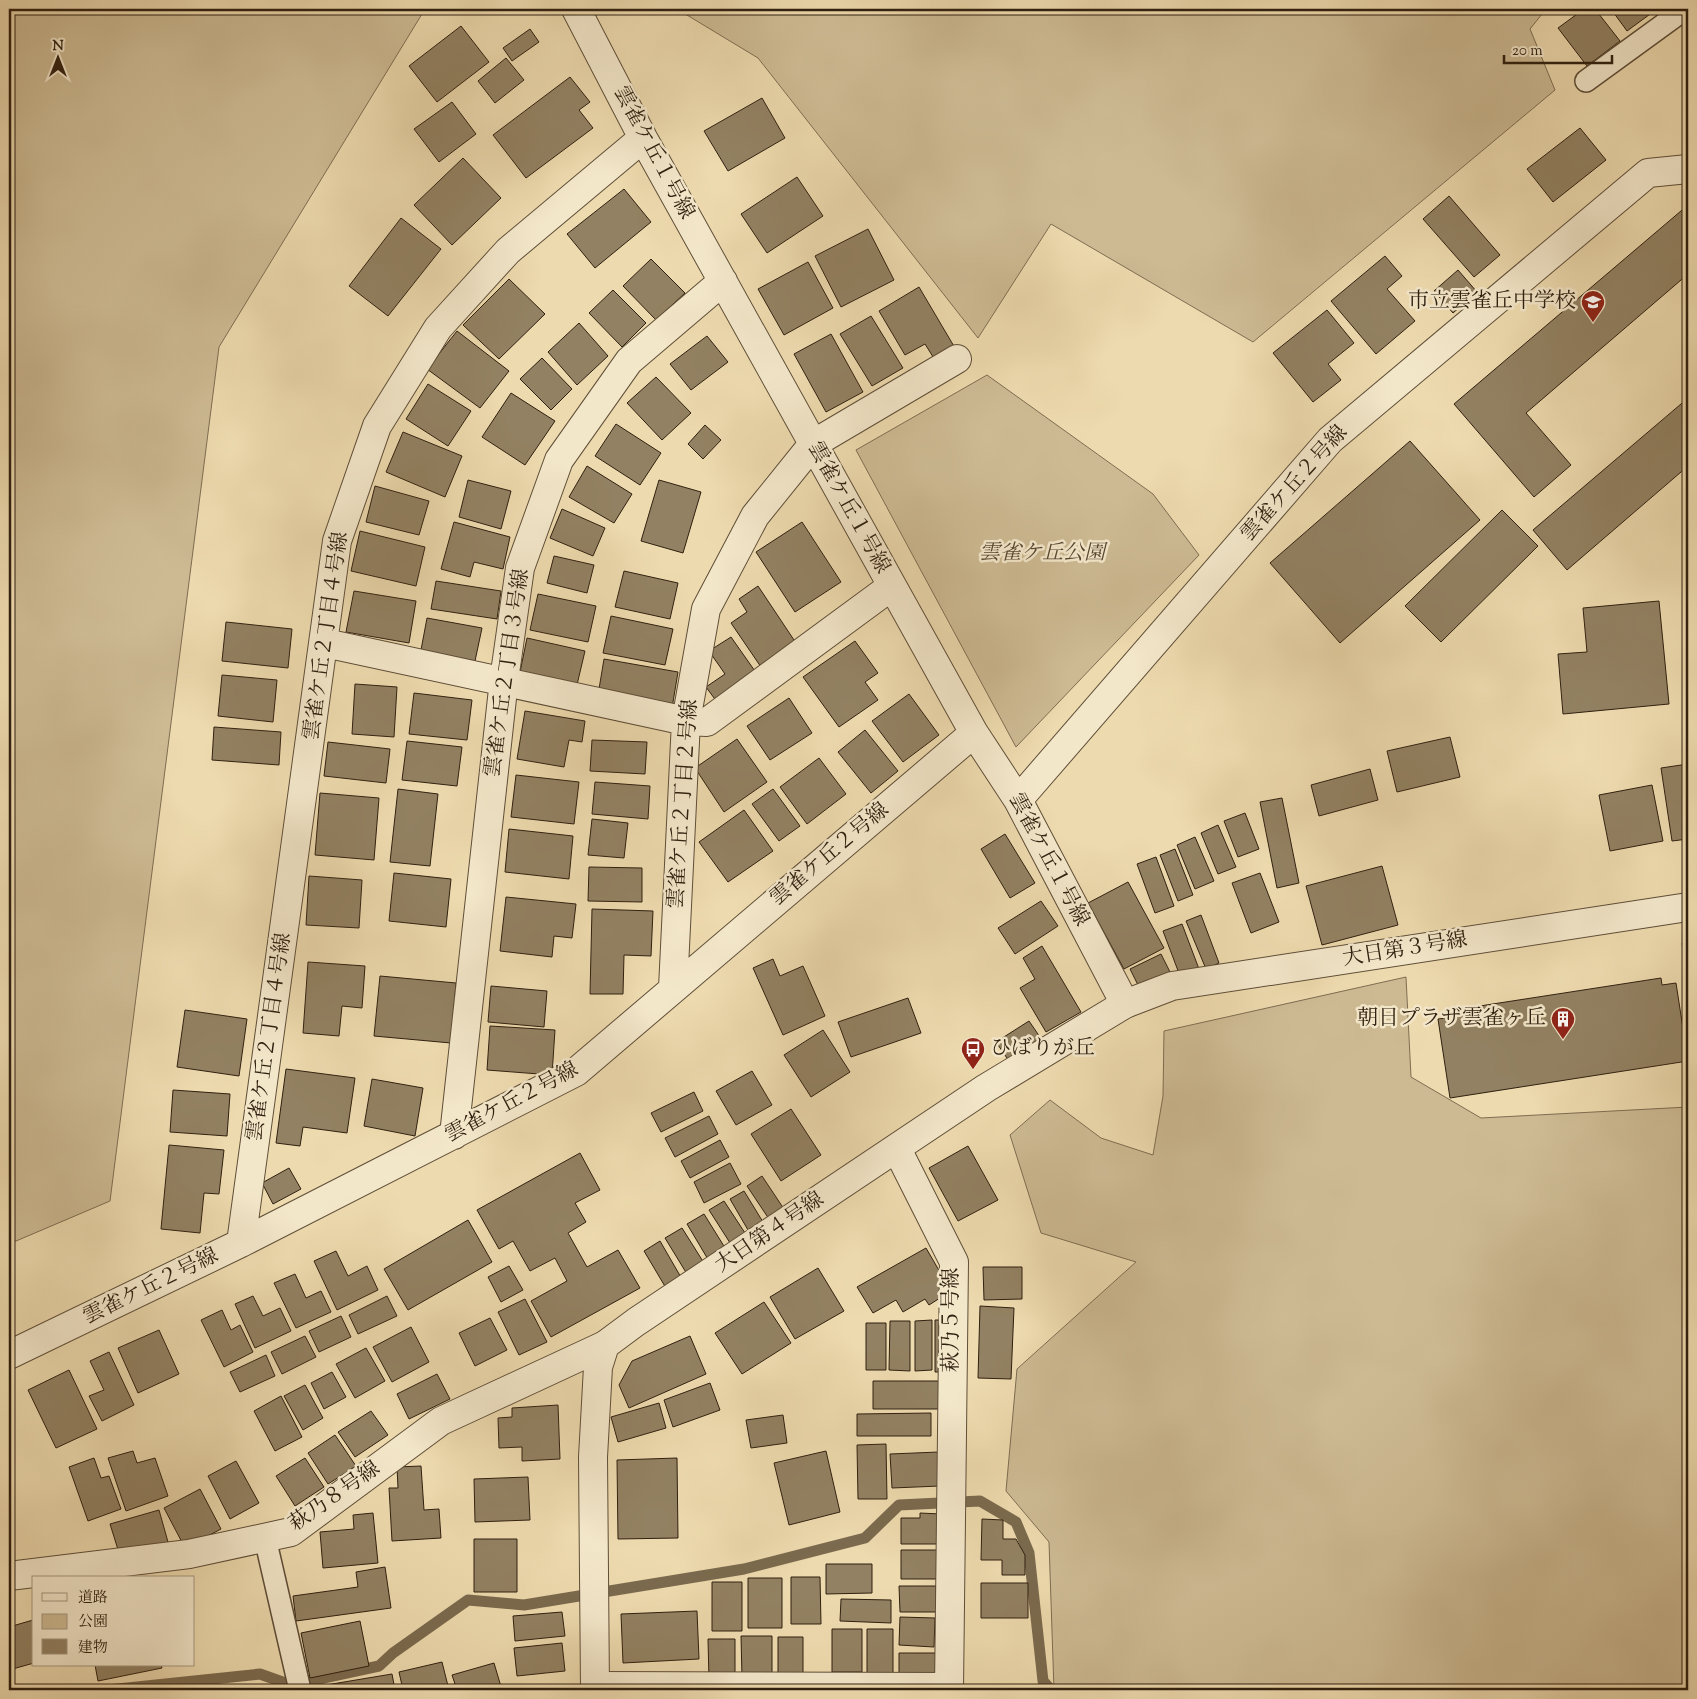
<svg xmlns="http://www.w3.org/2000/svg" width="1697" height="1699" font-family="'Sorts Mill Goudy','Noto Serif JP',serif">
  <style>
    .green { fill: #cdba93; stroke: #7e6d52 }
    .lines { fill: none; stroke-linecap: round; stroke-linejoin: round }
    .stream { stroke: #7b6a4e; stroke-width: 11 }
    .building { fill: #928162; stroke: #302010 }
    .service-casing { stroke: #5f4e38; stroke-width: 24 }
    .minor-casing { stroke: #5f4e38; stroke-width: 30 }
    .tertiary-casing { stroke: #5f4e38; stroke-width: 30 }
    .service { stroke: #f3e7ca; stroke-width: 21 }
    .minor { stroke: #f3e7ca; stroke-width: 28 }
    .tertiary { stroke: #f3e7ca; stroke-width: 28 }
    .labels { text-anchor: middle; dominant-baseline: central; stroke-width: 5; stroke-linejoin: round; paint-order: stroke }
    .street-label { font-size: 21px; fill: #302010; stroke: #f3e7ca }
    .poi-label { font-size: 21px; fill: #302010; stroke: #f3e7ca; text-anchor: end }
    .park-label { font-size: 21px; font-style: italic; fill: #574631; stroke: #f3e7ca }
  </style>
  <rect width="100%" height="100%" fill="#eddaae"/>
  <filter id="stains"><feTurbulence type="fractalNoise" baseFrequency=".004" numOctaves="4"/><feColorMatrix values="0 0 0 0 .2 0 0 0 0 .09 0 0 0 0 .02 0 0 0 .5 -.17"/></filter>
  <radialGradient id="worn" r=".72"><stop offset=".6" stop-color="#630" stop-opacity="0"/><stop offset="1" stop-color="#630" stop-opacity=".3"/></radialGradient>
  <path class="green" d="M9,9H425L219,347L110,1201L9,1244Z
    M677,9H1546L1530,29L1555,90L1253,342L1051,224L978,338L758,58Z
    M987,375L1153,494L1199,555L1016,747L856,450Z
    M1682,943H1688V996Z
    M1406,977L1411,1077L1481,1118L1688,1107V1690H1054L1049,1542L1006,1491L1017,1369L1136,1262L1041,1233L1010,1135L1050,1100L1101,1138L1153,1155L1163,1096L1164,1031Z"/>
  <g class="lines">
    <path class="stream" d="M108,1690L260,1674L291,1685L379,1666L393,1653L468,1600L524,1605L744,1569L865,1538L899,1505L980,1501L1016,1522L1029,1553L1043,1681L1051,1690"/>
  </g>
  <path class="building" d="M1584,9H1595L1620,41L1587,66L1558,28Z
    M1611,9H1657L1627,31Z
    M461,26L489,62L437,102L409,66Z
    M530,29L539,42L512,61L503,48Z
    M506,58L524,80L495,103L478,81Z
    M570,77L590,102L579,110L593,128L526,178L493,135Z
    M762,98L785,138L728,171L704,131Z
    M452,102L476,134L439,162L414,129Z
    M1580,128L1606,160L1553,202L1527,169Z
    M463,158L501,198L452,245L414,205Z
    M797,177L823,216L767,253L741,214Z
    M624,189L651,222L595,268L567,234Z
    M1449,196L1500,255L1474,277L1423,219Z
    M1688,205V274L1526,413L1571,465L1534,497L1454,404Z
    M401,218L441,249L388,316L349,286Z
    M868,229L894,280L841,307L815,256Z
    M1385,256L1402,276L1387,289L1415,321L1376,354L1331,301Z
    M651,259L685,293L656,320L623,286Z
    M808,262L833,308L784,335L758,289Z
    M1458,270L1477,292L1453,313L1434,291Z
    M509,279L545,314L499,359L463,325Z
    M919,287L955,348L935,360L925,344L905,355L879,311Z
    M613,290L646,323L622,347L589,313Z
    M1327,310L1354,343L1328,364L1341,380L1313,402L1273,353Z
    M871,316L903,368L872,386L840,334Z
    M579,323L608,356L577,385L548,352Z
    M457,331L509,371L480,408L427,369Z
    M831,334L863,392L826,412L794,354Z
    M707,336L728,362L691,390L670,364Z
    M542,358L572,389L551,410L520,379Z
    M656,377L691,413L662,440L627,403Z
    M428,384L471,411L448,446L406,419Z
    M511,393L555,421L525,465L482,437Z
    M1688,398V466L1567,570L1533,530Z
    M616,424L661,453L640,485L595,456Z
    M705,425L721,440L703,459L688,444Z
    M403,432L462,456L445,497L386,472Z
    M1410,441L1480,520L1340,643L1270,563Z
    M587,466L632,494L614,523L569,497Z
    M468,480L511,491L501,529L459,517Z
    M659,480L701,492L683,553L641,541Z
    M375,486L429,501L419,535L366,522Z
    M562,509L605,528L593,556L550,538Z
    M1502,510L1538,546L1441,642L1405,606Z
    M454,522L510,537L503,569L474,562L470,577L441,569Z
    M802,522L841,582L795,612L756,552Z
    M360,531L425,547L416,586L351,571Z
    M554,556L594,565L587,593L547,583Z
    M624,571L678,583L670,619L615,607Z
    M436,581L501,591L497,619L431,609Z
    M758,586L796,643L761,667L731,623L747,612L739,599Z
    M354,591L416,601L409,643L346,632Z
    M538,594L596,606L588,642L530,630Z
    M1659,601L1669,704L1563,714L1558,654L1587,652L1583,608Z
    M611,616L673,629L665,665L603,653Z
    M427,618L482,628L475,661L421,650Z
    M226,622L292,629L288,668L222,661Z
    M731,637L757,674L717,702L706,687L725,674L709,651Z
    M527,638L585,651L576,689L519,677Z
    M855,641L878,673L865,682L878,700L839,727L803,677Z
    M604,659L678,672L672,708L598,695Z
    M222,675L277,680L273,722L218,716Z
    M355,684L397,687L394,737L352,734Z
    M414,693L472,700L467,740L409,734Z
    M909,694L939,735L903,762L872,721Z
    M789,698L812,733L770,760L747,726Z
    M525,711L585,721L582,742L569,740L564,767L517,759Z
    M214,727L281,732L279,765L212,760Z
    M865,730L898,771L871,793L838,752Z
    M1450,737L1460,777L1397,792L1387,751Z
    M737,739L767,782L724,812L695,768Z
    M592,740L647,742L645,774L590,771Z
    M407,741L462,747L457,786L402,780Z
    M328,742L390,749L386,783L324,776Z
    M819,758L846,794L807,824L780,787Z
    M1688,764V839L1672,841L1661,768Z
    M1370,769L1378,800L1319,816L1311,785Z
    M516,775L579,782L574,824L511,817Z
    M595,782L650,786L648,819L592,814Z
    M1652,785L1663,841L1610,851L1599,795Z
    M398,789L438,794L430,866L390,862Z
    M773,789L800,826L779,841L752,804Z
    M320,793L379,798L374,860L315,855Z
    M1282,798L1299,883L1277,888L1260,802Z
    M744,810L773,851L728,882L699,842Z
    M1245,813L1259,849L1238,857L1224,821Z
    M592,819L628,823L624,858L588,855Z
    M1218,825L1236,867L1218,874L1201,833Z
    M509,829L573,836L569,879L505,872Z
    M1005,834L1035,883L1010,898L981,849Z
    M1195,837L1214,881L1195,889L1177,845Z
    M1175,849L1193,895L1178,901L1160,855Z
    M1156,857L1174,906L1155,913L1137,864Z
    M1382,866L1398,925L1322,945L1306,886Z
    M589,867L642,868V902L588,901Z
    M394,873L451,879L446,927L389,921Z
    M1260,873L1279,922L1251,933L1232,883Z
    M309,876L362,880L359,928L306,925Z
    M1128,882L1164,948L1124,969L1088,903Z
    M506,897L576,904L572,938L554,936L552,957L500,951Z
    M1041,901L1058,926L1015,954L998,928Z
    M592,909L653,911L651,956L624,955L623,994H590Z
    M1201,915L1219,963L1206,969L1186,921Z
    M1182,924L1199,969L1180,976L1163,931Z
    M1042,946L1081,1012L1046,1032L1020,988L1035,979L1023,958Z
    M1161,954L1172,976L1141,991L1130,969Z
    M773,959L780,976L803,966L825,1016L783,1035L753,968Z
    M308,962L365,966L362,1008L342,1006L339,1036L303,1033Z
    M380,976L456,983L451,1043L374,1036Z
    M1661,978L1662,985L1676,983L1688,1061L1450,1098L1438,1019L1455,1017L1454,1010Z
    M491,986L547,991L544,1027L488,1022Z
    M908,998L921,1033L851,1057L838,1022Z
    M185,1010L247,1019L239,1076L177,1067Z
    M1029,1021L1042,1040L1009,1061L996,1042Z
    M490,1026L555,1030L552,1075L487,1070Z
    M823,1030L850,1072L811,1097L784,1055Z
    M286,1069L355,1078L347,1133L303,1127L300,1146L276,1143Z
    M752,1071L772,1105L736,1125L716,1091Z
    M372,1079L423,1088L415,1136L364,1126Z
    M173,1090L230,1094L227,1136L170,1132Z
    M694,1092L703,1111L661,1132L651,1113Z
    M791,1109L821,1155L781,1181L751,1134Z
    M709,1116L718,1134L675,1157L665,1138Z
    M720,1140L729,1157L690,1178L681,1161Z
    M169,1145L224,1150L219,1194L204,1193L200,1233L161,1229Z
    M968,1146L998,1200L958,1221L929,1168Z
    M580,1153L600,1190L575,1203L586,1222L568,1233L587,1267L618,1250L640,1288L551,1337L531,1301L567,1281L555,1258L530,1271L513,1241L499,1249L477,1210Z
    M730,1163L741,1184L704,1203L694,1182Z
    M289,1168L301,1189L273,1204L262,1183Z
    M762,1176L786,1212L771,1222L747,1186Z
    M744,1191L763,1222L748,1230L730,1199Z
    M724,1201L747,1236L732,1246L709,1210Z
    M704,1214L727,1251L709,1261L687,1224Z
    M468,1220L492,1262L408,1310L384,1269Z
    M682,1228L704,1263L687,1274L665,1238Z
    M660,1241L682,1279L666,1288L644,1251Z
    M926,1248L951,1291L929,1305L925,1299L903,1312L896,1300L873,1313L857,1287Z
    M336,1251L348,1276L367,1266L378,1290L337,1310L314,1261Z
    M509,1266L523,1290L501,1302L488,1277Z
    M983,1267H1022V1299L984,1300Z
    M818,1268L844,1311L795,1339L770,1297Z
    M295,1274L306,1298L321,1291L331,1312L296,1328L274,1283Z
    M253,1296L263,1316L280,1308L291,1331L255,1348L235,1304Z
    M387,1296L397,1316L358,1334L349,1315Z
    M525,1299L547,1342L519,1355L498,1312Z
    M764,1302L791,1343L742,1374L715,1333Z
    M980,1306L1014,1308L1011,1379L978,1378Z
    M222,1310L231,1330L240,1325L253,1352L224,1367L201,1320Z
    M341,1316L351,1337L319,1352L309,1331Z
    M490,1318L507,1350L475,1366L459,1333Z
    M932,1320V1370L915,1371V1321Z
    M935,1320H949V1372H935Z
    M890,1321H910V1371L889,1370Z
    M866,1323H886V1370H866Z
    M411,1327L429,1362L392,1382L373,1347Z
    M159,1330L179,1374L138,1393L118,1348Z
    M305,1336L316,1357L282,1374L271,1352Z
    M690,1336L706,1374L629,1408L619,1385L632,1361Z
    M366,1348L385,1381L355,1398L336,1364Z
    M109,1352L134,1405L102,1421L89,1396L104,1390L90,1361Z
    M266,1355L275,1376L240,1392L230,1372Z
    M69,1370L97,1429L56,1448L28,1390Z
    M332,1372L346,1397L324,1409L311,1383Z
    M437,1374L450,1399L409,1419L397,1394Z
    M873,1381H941V1409H873Z
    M710,1383L720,1410L673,1427L664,1400Z
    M305,1385L323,1418L303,1430L284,1396Z
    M281,1396L302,1437L275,1451L254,1411Z
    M659,1403L666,1428L618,1442L611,1417Z
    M558,1405L560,1459L522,1461V1447L499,1448L498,1418L512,1417V1408Z
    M371,1411L388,1435L355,1457L338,1432Z
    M931,1413V1436H857V1414Z
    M783,1415L787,1443L751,1448L746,1420Z
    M335,1435L356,1466L328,1484L308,1453Z
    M886,1444L887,1499H858L857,1445Z
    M133,1451L137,1463L155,1458L168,1496L126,1511L108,1458Z
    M826,1451L840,1512L789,1525L774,1463Z
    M939,1452L940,1486L892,1488L890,1454Z
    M94,1458L101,1478L109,1476L121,1509L88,1521L69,1467Z
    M305,1458L324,1487L295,1506L276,1476Z
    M677,1458L678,1538L618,1539L617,1460Z
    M236,1461L259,1503L230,1519L208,1476Z
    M421,1466L424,1510L439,1509L441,1538L392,1541L389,1488H398L397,1467Z
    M528,1477L530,1520L475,1522L474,1479Z
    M200,1489L221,1529L185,1548L164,1508Z
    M159,1510L168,1542L120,1556L110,1524Z
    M373,1513L378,1563L323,1568L320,1532L354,1529L353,1515Z
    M920,1513L941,1514V1544H901V1518H920Z
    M982,1519L1003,1520V1539H1016L1025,1555V1575H1002V1560H981Z
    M474,1539H517V1592H474Z
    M901,1550H938V1579H901Z
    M826,1564H872V1593L826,1594Z
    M385,1567L391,1608L296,1621L293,1596L358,1587L356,1572Z
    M791,1577H820L821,1624H791Z
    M748,1578H782V1628H748Z
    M712,1582H742V1631H712Z
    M981,1583H1028V1618H981Z
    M899,1586H936L937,1612H900Z
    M841,1599L891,1600V1623L840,1621Z
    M697,1611L699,1659L623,1663L621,1614Z
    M562,1612L565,1636L515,1641L513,1616Z
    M900,1617L935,1618L934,1647L899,1645Z
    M33,1620L34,1663L9,1670V1627Z
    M360,1621L369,1666L310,1678L301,1633Z
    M832,1629H862V1672H832Z
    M867,1629H893V1675H867Z
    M741,1636H772V1677L742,1678Z
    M778,1637H803V1678H778Z
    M708,1639H735V1679L709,1680Z
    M562,1643L565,1671L517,1676L514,1648Z
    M899,1653H942V1679H899Z
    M442,1662L449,1690H403L399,1672Z
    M494,1663L502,1690H457L452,1675Z
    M95,1665H161L162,1668L98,1681Z
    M392,1674L395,1690H321L320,1686Z"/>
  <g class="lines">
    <g class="service-casing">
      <path id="service" d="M1586,81L1685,9
        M265,1538L300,1690"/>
    </g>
    <g class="minor-casing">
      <path id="minor" d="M576,9L643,138L974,733L1018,800L1125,1004
        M325,643L686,721L707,722L892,586
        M1018,800L1330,440L1648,173L1688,169
        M673,988L686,721L706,609L755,516L813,444L957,359
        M454,1135L504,680L520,568L559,460L629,361L723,281
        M897,1149L954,1262L949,1690
        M241,1243L337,541L377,426L438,328L508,251L643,138
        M9,1355L241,1243L576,1072L974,733
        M9,1576L189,1554L291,1532L441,1421L605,1345
        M595,1686L949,1687"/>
    </g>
    <g class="tertiary-casing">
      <path id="tertiary" d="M595,1690L593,1457L598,1367L605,1345L636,1322L986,1088L1125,1004L1172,986L1688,907"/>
    </g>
    <use href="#service" class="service"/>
    <use href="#minor" class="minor"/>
    <use href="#tertiary" class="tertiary"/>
  </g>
  <defs>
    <g id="school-pin" transform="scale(1.25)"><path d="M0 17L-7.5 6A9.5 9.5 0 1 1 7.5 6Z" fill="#8f2418" stroke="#f3e7ca"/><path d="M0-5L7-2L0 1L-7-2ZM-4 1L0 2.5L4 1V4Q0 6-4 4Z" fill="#fff"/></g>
    <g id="building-pin" transform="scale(1.25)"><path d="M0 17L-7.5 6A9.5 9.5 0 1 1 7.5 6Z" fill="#8f2418" stroke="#f3e7ca"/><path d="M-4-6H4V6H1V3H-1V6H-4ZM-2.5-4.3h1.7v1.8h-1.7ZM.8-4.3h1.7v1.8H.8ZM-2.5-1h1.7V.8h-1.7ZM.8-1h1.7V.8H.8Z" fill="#fff"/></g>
    <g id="bus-pin" transform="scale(1.25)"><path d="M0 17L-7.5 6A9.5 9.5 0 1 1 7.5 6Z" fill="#8f2418" stroke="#f3e7ca"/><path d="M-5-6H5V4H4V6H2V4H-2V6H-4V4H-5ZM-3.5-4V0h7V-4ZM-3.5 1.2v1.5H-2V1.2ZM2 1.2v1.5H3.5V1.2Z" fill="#fff"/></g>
  </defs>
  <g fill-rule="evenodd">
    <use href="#school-pin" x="1593" y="302"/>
    <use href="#building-pin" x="1563" y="1019"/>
    <use href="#bus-pin" x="973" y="1049"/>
  </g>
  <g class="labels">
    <g class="street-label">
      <text transform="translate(653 153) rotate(62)">雲雀ケ丘１号線</text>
      <text transform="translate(1295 484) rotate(-48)">雲雀ケ丘２号線</text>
      <text transform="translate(848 508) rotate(61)">雲雀ケ丘１号線</text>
      <text transform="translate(327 636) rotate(-82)">雲雀ケ丘２丁目４号線</text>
      <text transform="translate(508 673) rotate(-82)">雲雀ケ丘２丁目３号線</text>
      <text transform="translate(684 804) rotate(-86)">雲雀ケ丘２丁目２号線</text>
      <text transform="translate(830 855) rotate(-40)">雲雀ケ丘２号線</text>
      <text transform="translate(1048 860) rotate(62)">雲雀ケ丘１号線</text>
      <text transform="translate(1405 950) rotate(-9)">大日第３号線</text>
      <text transform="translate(270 1037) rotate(-82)">雲雀ケ丘２丁目４号線</text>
      <text transform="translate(512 1103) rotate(-28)">雲雀ケ丘２号線</text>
      <text transform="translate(770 1233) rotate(-34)">大日第４号線</text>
      <text transform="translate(151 1287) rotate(-26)">雲雀ケ丘２号線</text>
      <text transform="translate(952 1320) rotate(-90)">萩乃５号線</text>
      <text transform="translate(335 1497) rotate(-35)">萩乃８号線</text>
    </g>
    <g class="poi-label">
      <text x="1576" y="302">市立雲雀丘中学校</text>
      <text x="1546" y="1019">朝日プラザ雲雀ヶ丘</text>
      <text x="990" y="1049" text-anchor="start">ひばりが丘</text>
    </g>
    <g class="park-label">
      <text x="1042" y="554">雲雀ケ丘公園</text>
    </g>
  </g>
  <rect width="1697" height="1699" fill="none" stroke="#eddaae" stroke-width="30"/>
  <rect x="10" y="10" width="1677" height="1679" fill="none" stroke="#302010" stroke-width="2.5"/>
  <rect x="15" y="15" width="1667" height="1669" fill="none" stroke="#302010"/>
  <rect x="32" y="1576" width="162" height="90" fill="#f3e7ca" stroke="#a59780"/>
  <rect x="42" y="1593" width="25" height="8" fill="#f3e7ca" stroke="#a59780"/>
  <text x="78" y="1602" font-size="15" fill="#302010">道路</text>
  <rect x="42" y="1614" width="25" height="15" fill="#cdba93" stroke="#a59780"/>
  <text x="78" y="1626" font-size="15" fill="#302010">公園</text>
  <rect x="42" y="1639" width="25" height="15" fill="#928162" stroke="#a59780"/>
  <text x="78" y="1652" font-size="15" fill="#302010">建物</text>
  <g transform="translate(58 58)" stroke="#f3e7ca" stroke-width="4" paint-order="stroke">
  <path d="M0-4L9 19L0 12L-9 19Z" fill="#302010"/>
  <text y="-8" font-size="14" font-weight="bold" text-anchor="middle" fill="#302010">N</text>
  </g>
  <path d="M1504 55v8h108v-8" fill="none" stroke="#302010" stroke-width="2.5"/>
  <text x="1512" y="55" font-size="15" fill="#302010" stroke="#f3e7ca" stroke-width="4" paint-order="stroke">20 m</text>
  <rect width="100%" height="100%" filter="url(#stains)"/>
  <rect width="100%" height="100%" fill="url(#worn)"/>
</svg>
